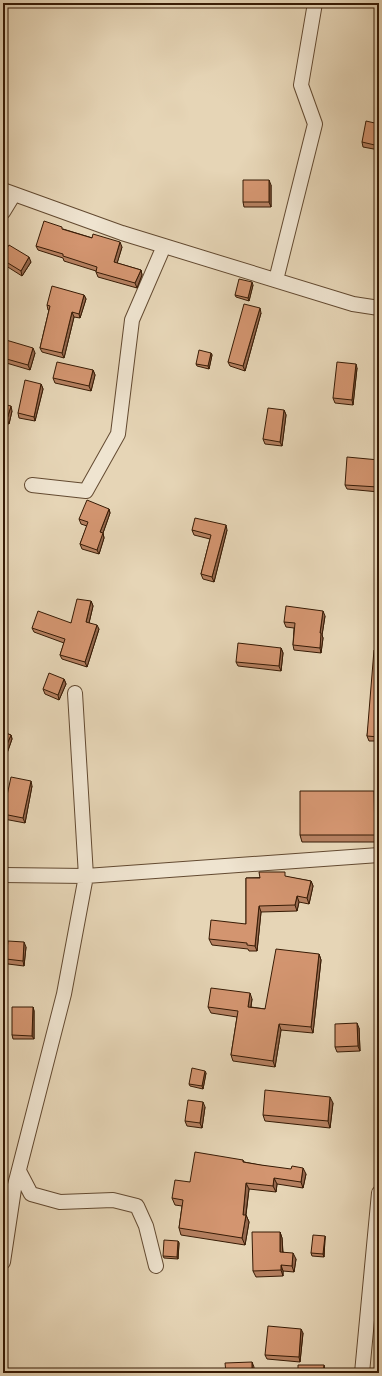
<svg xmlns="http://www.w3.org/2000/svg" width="382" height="1376" font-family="'EB Garamond',serif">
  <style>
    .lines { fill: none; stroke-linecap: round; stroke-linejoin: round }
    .minor-casing { stroke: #634a31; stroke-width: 16 }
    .minor { stroke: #efe4d0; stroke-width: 14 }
    .wall { fill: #b58060; stroke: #371b05 }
    .shaded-wall { fill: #94684e; stroke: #371b05 }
    .building { fill: #d39570; stroke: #371b05 }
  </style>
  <rect width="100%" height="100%" fill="#e6d5b6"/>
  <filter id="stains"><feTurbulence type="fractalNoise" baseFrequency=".005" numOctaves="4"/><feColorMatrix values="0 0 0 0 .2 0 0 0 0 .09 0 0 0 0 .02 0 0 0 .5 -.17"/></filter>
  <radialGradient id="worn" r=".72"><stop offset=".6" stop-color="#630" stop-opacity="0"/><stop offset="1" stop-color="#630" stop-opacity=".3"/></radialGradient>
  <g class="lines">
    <g class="minor-casing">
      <path id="minor" d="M3,190L122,233L353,304L379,308
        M3,212L14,194
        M276,280L315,124L301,85L315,3
        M32,485L86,491L118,434L132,320L164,246
        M3,875L86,876L379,855
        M19,1171L31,1194L60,1202L113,1200L137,1206L146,1226L156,1266
        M3,1262L14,1189L64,994L86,876L75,693
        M362,1373L379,1193"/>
    </g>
    <use href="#minor" class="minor"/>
  </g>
  <path class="wall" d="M379,124V150L363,147L362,142Z
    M271,185V207H244L243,202Z
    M63,229L122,247L117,263L141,270L142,275L137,288L98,277L96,272V271L64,261L63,258L38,250L36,246Z
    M3,254L31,262L22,276L3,264Z
    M253,285L249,301L236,297L235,295Z
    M84,295L86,299L80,318L74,317L64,358L42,352L40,348L49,310H48L47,305Z
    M261,313L245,371L230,366L228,362Z
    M35,353L30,370L3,362V358Z
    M211,353L212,355L209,369L197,366L196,364Z
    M357,368L353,405L335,403L333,398Z
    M93,370L95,375L91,391L55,383L53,378Z
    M41,384L43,389L35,421L19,418L18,413Z
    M3,404L12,411L9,424L3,423Z
    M284,410L286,415L282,446L265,444L263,439Z
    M379,460V492L347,489L345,485Z
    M109,509L110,513L103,533L104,538L99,554L82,549L80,544L87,526L81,524L79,519Z
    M192,530H227L214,582L203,579L201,574L210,539L194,535Z
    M91,601L93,606L89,623L99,629L87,667L62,659L60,655L64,643L34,632L32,628L71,623Z
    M325,616L322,635L323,638L321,653L294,650L293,645L294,628L286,627L284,622Z
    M281,648L283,653L281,671L238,666L236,662Z
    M379,651V741H369L367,736Z
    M64,679L66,684L59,700L45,694L43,689Z
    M3,732L11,735L12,739L6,756L3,755Z
    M32,786L25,823L4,819L3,815V812Z
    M377,798V842H302L300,835Z
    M3,847H5L7,852L6,864H3Z
    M287,877L311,881L313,886L309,904L299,902L297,911L261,912L257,951H249L248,949L212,945L209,939L246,924V878Z
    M26,947L24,966L8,964L6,959Z
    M319,954L321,960L313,1033L281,1030L275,1067L233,1061L231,1055L237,1017L211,1013L208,1007L252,999L251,1007L265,1009Z
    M33,1007L34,1011V1039H13L12,1035Z
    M359,1028L360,1051L337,1052L335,1047Z
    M206,1073L203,1089L190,1086L189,1084Z
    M333,1103L330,1128L265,1121L263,1115Z
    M205,1107L202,1128L187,1126L185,1121Z
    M243,1160L244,1162L306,1174L303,1188L277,1184L276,1192L249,1189L246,1215L249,1222L245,1245L181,1235L179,1228L182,1206L175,1205L172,1198L190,1182Z
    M280,1232L282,1238L283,1252L296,1259L294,1272L283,1271V1276L256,1277L253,1271Z
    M325,1236V1238L324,1257L312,1256L311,1253Z
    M178,1241L179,1243L178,1259L164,1258L163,1256Z
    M303,1333L300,1362L267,1359L265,1355Z"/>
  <path class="shaded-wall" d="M269,180L271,185V207L269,202Z
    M120,242L122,247L116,267L114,262Z
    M29,257L31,262L22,276L21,271Z
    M141,270L142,275L137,288L135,283Z
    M252,282L253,285L249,301L248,298Z
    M84,295L86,299L80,318L79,314Z
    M260,308L261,313L245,371L243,366Z
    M72,312L74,317L64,358L62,353Z
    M33,348L35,353L30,370L28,365Z
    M211,353L212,355L209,369L208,366Z
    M356,364L357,368L353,405L352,400Z
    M93,370L95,375L91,391L89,386Z
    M41,384L43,389L35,421L34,417Z
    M11,406L12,411L9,424L7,419Z
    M284,410L286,415L282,446L280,442Z
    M379,464V491L378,487Z
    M109,509L110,513L103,533L104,538L99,554L97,550L100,532Z
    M226,525L227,530L214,582L212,577Z
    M91,601L93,606L88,627L86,622Z
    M323,611L325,616L322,635L323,638L321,653L320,648V633Z
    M97,625L99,629L87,667L85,662Z
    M281,648L283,653L281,671L279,666Z
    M64,679L66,684L59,700L58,695Z
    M11,735L12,739L6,756L4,751Z
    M31,781L32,786L25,823L23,818Z
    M374,791L377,798V842L375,835Z
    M5,847L7,852L6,864L4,860Z
    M311,881L313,886L309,904L307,898Z
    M297,896L299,902L297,911L295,905Z
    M259,906L261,912L257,951L255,946Z
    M24,942L26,947L24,966L23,961Z
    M319,954L321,960L313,1033L311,1027Z
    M250,993L252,999L250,1012L248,1007Z
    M33,1007L34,1011V1039L32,1036Z
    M357,1023L359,1028L360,1051L358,1046Z
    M279,1024L281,1030L275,1067L273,1061Z
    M205,1071L206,1073L203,1089L202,1086Z
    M330,1097L333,1103L330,1128L328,1121Z
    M203,1102L205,1107L202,1128L200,1123Z
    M303,1168L306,1174L303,1188L301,1182Z
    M274,1178L277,1184L276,1192L273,1186Z
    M246,1183L249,1189L245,1221L243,1215Z
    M246,1215L249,1222L245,1245L242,1238Z
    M280,1232L282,1238L283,1258L280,1252Z
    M325,1236V1238L324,1257L323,1254Z
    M178,1241L179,1243L178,1259L177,1257Z
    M293,1253L296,1259L294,1272L292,1266Z
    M281,1265L283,1271V1276L281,1270Z
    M301,1329L303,1333L300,1362L299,1357Z
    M252,1362L254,1367V1373H252Z
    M324,1365L325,1370V1373H323Z"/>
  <path class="building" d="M366,121L379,124V146L362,142Z
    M243,180H269V202H243Z
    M44,221L62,227V229L92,238L93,234L120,242L114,262L141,270L135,283L96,272L97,267L63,256V254L36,246Z
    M9,245L29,257L21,271L3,260V254Z
    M239,279L252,282L248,298L235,295Z
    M52,286L84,295L79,314L72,312L62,353L40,348L50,306L47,305Z
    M244,304L260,308L243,366L228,362Z
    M6,340L33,348L28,365L3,358V353Z
    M199,350L211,353L208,366L196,364Z
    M57,362L93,370L89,386L53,378Z
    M337,362L356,364L352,400L333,398Z
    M25,380L41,384L34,417L18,413Z
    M3,404L11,406L7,419L3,418Z
    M268,408L284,410L280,442L263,439Z
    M347,457L379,460L378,487L345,485Z
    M87,500L109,509L100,532L103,533L97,550L80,544L88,522L79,519Z
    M195,518L226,525L212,577L201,574L211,535L192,530Z
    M77,599L91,601L86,622L97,625L85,662L60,655L65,639L32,628L38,611L71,623Z
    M286,606L323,611L320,633H321L320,648L293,645L295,623L284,622Z
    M238,643L281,648L279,666L236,662Z
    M374,650L379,651V737L367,736Z
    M49,673L64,679L58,695L43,689Z
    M3,732L11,735L4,751H3Z
    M11,777L31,781L23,818L3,814Z
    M300,791H374L375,835H300Z
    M3,847H5L4,860L3,859Z
    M259,872H285V876L311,881L307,898L297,896L295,905L259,906L255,946L247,945V943L209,939L211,920L246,924V878H260Z
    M8,941L24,942L23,961L6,959Z
    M276,949L319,954L311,1027L279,1024L273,1061L231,1055L238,1011L208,1007L211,988L250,993L248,1007L265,1009Z
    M12,1007H33L32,1036L12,1035Z
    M357,1023L358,1046L335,1047V1024Z
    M192,1068L205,1071L202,1086L189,1084Z
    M265,1090L330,1097L328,1121L263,1115Z
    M188,1100L203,1102L200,1123L185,1121Z
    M195,1152L243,1160V1162L261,1165L291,1169L292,1166L303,1168L301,1182L274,1178L273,1186L246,1183L243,1215H246L242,1238L179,1228L183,1200L172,1198L175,1180L190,1182Z
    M252,1232H280V1252L293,1253L292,1266L281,1265V1270L253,1271Z
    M313,1235L325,1236L323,1254L311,1253Z
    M164,1240L178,1241L177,1257L163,1256Z
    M268,1326L301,1329L299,1357L265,1355Z
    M252,1362V1373H226L225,1363Z
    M298,1365H324L323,1373H298Z"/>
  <rect width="382" height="1376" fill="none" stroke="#e6d5b6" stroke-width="16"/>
  <rect x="4" y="4" width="374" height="1368" fill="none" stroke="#371b05" stroke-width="2"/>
  <rect x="8" y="8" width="366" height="1360" fill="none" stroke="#371b05"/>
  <rect width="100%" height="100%" filter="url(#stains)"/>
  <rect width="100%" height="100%" fill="url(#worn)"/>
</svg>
